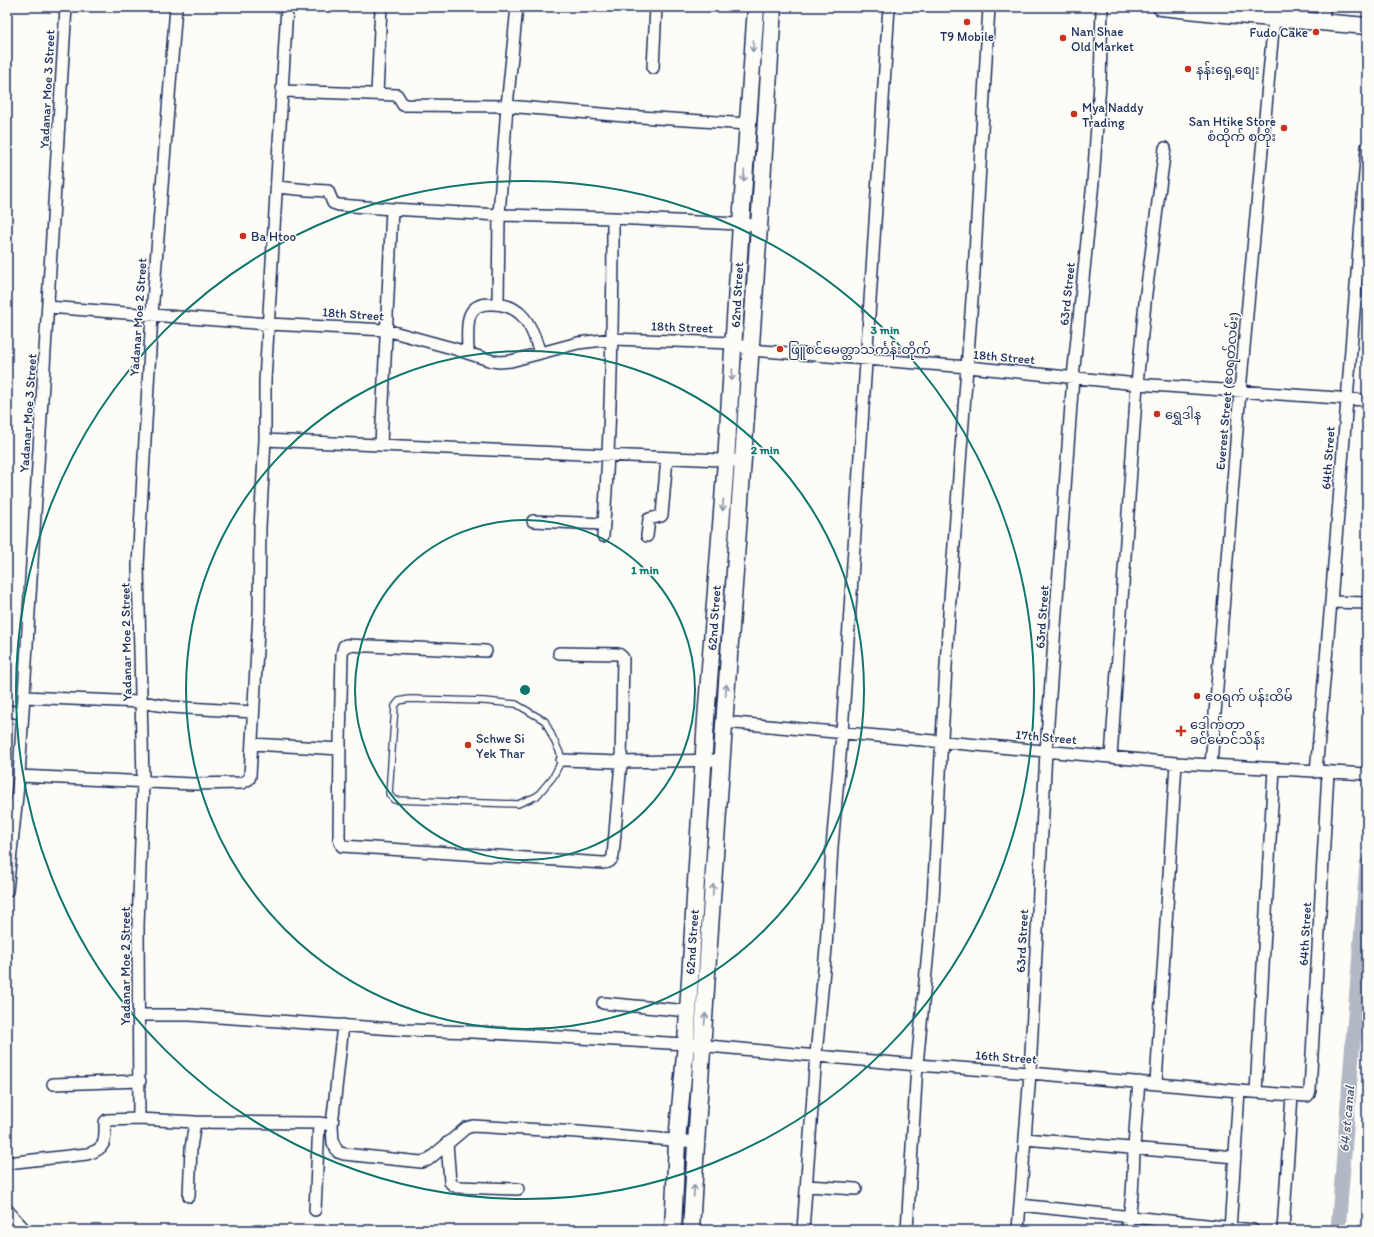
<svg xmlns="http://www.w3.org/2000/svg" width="1374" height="1237" font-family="Itim,'Noto Sans Myanmar',sans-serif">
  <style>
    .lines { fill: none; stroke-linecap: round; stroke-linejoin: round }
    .canal { stroke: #b3b8c5; stroke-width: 15 }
    .lane-casing { stroke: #1b2f5e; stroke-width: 8 }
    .street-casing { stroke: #1b2f5e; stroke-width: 14 }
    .secondary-casing { stroke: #1b2f5e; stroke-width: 19 }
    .lane { stroke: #fdfcf7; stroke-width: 5.5 }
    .street { stroke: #fdfcf7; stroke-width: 11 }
    .secondary { stroke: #fdfcf7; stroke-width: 16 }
    .oneway { stroke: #8c96aa }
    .ring { fill: none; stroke: #0f766e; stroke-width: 2 }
    .poi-dot { fill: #c8321e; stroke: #fdfcf7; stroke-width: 1.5 }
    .labels { text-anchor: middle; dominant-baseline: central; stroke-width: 3; stroke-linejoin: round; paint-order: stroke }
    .poi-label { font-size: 13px; fill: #1b2f5e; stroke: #fdfcf7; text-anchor: start }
    .street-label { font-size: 13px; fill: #1b2f5e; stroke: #fdfcf7 }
    .water-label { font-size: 14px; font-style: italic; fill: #49587d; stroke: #fdfcf7 }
    .centre { fill: #0f766e; stroke: #fdfcf7; stroke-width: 2 }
    .ring-label { font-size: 12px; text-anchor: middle; font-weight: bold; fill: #0f766e; stroke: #fdfcf7; stroke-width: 3; stroke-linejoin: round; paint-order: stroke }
  </style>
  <rect width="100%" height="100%" fill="#fdfcf7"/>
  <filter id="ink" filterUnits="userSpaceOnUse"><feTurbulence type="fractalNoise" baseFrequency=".025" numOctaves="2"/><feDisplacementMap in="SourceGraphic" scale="8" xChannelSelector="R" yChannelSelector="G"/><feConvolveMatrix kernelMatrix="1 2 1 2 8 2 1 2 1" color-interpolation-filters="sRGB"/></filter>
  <g filter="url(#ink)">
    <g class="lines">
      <path class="canal" d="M1338,1230L1367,864"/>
      <g class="lane-casing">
        <path id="lane" d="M409,699L484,701L516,704L545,721L560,753L562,760L553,777L537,796L518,804L394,800L389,794L395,706L399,701Z"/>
      </g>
      <g class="street-casing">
        <path id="street" d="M1323,23L1324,7
          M653,68L656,7
          M283,91L397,95L403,105L507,106L625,116L748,124
          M377,94L381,7
          M277,187L308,190L328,191L333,203L339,205L392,209
          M613,218L759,225
          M498,303L499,215L507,106L517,7
          M48,307L269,324L386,330L452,348L492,361L500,362L511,361L578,343L612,339L734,343L751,350L968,367L1137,384L1367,400
          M468,353C468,343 466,321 471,313C475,306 482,304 489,304C522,302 532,326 540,353
          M265,440L743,461
          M381,445L392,209L499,215L613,218C613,324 611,430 603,536
          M533,521L604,524
          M647,536L649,519L661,516L662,515L667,458
          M1331,602L1367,603
          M486,651L346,645L344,646L342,654L340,741L339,838L340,842L342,846L603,863C608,863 612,861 613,856L621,762L623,658L620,655L618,654L559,653
          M24,697L141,702L171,707L253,712
          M7,711L23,713
          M724,722L1176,763L1367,774
          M252,744L340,749
          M1111,757L1137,384L1146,293L1165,148
          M562,760L621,762L721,760
          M1211,765L1240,391L1274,19
          M1316,772L1331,602L1367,147
          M19,776L193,784L242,783L249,779L250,776L259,613L260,527L265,440V381L287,7
          M7,891L19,776L66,7
          M603,1003L688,1011
          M140,1015H190L408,1030L473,1032L686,1044L917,1065L1030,1073L1239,1091L1307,1096L1309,1094L1310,1090L1328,772
          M1156,1083L1176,763
          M53,1084L140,1081
          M1256,1092L1274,769
          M139,1119L195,1122L319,1123L332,1125L333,1143L338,1152L344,1154L421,1162L428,1160L466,1128L473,1126L578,1132L696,1142
          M332,1125L343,1025
          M1025,1139L1235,1157
          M447,1143L450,1182L453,1185L457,1187L518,1189
          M7,1163L87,1154C107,1149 105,1140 105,1122L107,1120L139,1119L138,926L143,782L138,565L152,314L176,7
          M807,1186L856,1189
          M189,1196L191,1148L195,1122
          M1020,1205L1253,1230
          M7,1210L25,1230
          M315,1210L319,1123
          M803,1230L816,1055L826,948L832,847L842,733L889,7
          M907,1230L917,1065L933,899L949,613L974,272L989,7
          M1018,1230L1030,1073L1046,751L1073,377L1093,182L1100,83L1102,7
          M1126,1230C1133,1204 1133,1177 1134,1150C1135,1128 1137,1105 1139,1082
          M1230,1230L1239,1091
          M1283,1230L1292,1095"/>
      </g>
      <g class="secondary-casing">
        <path id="secondary" d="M1161,7L1225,14L1367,26
          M673,1230L677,1141L686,1044L706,719L726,461L741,224L756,7
          M691,1230C714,822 749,415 773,7"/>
      </g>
      <use href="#lane" class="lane"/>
      <use href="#street" class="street"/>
      <use href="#secondary" class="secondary"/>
    </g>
    <defs><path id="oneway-shaft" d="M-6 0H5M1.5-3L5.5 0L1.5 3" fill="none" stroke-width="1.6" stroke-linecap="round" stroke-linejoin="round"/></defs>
    <g class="oneway">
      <use href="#oneway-shaft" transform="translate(753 46) rotate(94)"/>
      <use href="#oneway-shaft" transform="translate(744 176) rotate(94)"/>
      <use href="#oneway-shaft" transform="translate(732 375) rotate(94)"/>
      <use href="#oneway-shaft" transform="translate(723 505) rotate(94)"/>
      <use href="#oneway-shaft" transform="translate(726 690) rotate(-86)"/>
      <use href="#oneway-shaft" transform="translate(713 890) rotate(-87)"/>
      <use href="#oneway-shaft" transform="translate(705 1019) rotate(-85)"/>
      <use href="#oneway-shaft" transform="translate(694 1191) rotate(-87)"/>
    </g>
  </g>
  <g class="ring">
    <circle cx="525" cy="690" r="170"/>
    <circle cx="525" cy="690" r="339"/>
    <circle cx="525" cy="690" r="509"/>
  </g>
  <g class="poi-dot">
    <circle cx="967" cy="22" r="4"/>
    <circle cx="1316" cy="32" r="4"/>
    <circle cx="1063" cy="38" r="4"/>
    <circle cx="1188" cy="69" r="4"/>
    <circle cx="1074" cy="114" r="4"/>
    <circle cx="1284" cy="128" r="4"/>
    <circle cx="243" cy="236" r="4"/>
    <circle cx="780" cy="349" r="4"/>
    <circle cx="1157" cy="414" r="4"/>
    <circle cx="1197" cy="696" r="4"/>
    <path d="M1179 725h4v4h4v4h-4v4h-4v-4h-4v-4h4z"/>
    <circle cx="468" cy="745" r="4"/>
  </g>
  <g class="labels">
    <g class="poi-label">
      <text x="1071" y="31">Nan Shae<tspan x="1071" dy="15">Old Market</tspan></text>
      <text x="1308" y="32" text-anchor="end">Fudo Cake</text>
      <text x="967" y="36" text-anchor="middle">T9 Mobile</text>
      <text x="1196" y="69">နန်းရှေ့စျေး</text>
      <text x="1082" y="107">Mya Naddy<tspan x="1082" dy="15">Trading</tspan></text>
      <text x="1276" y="121" text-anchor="end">San Htike Store<tspan x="1276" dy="15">စံထိုက် စတိုး</tspan></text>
      <text x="251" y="236">Ba Htoo</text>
      <text x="788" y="349">ဖြူစင်မေတ္တာသင်္ကန်းတိုက်</text>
      <text x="1165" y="414">ရွှေဒါန</text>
      <text x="1205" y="696">ဧဝရက် ပန်းထိမ်</text>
      <text x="1190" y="724">ဒေါက်တာ<tspan x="1190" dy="15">ခင်မောင်သိန်း</tspan></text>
      <text x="476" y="738">Schwe Si<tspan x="476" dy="15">Yek Thar</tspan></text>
    </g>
    <g class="street-label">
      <text transform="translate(47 89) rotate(-87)">Yadanar Moe 3 Street</text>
      <text transform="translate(1067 294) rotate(-84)">63rd Street</text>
      <text transform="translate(737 295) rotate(-87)">62nd Street</text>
      <text transform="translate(353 314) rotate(4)">18th Street</text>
      <text transform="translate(138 317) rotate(-86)">Yadanar Moe 2 Street</text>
      <text transform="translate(682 327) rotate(2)">18th Street</text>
      <text transform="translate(1004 357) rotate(5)">18th Street</text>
      <text transform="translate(1227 391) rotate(-85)">Everest Street (ဧ၀ရတ်လမ်း)</text>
      <text transform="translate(28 413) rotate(-86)">Yadanar Moe 3 Street</text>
      <text transform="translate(1328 458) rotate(-86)">64th Street</text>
      <text transform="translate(1042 617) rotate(-86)">63rd Street</text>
      <text transform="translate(714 618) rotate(-86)">62nd Street</text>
      <text transform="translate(126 642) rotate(-91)">Yadanar Moe 2 Street</text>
      <text transform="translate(1046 737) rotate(5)">17th Street</text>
      <text transform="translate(1305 934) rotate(-87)">64th Street</text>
      <text transform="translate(1022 941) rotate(-87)">63rd Street</text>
      <text transform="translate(692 942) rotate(-86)">62nd Street</text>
      <text transform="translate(125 966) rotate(-90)">Yadanar Moe 2 Street</text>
      <text transform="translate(1006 1057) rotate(4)">16th Street</text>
    </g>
    <g class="water-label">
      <text transform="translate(1347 1119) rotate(-85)">64 st canal</text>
    </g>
  </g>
  <circle cx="525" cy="690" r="6" class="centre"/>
  <g class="ring-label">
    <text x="885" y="334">3 min</text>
    <text x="765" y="454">2 min</text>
    <text x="645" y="574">1 min</text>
  </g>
  <rect width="1374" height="1237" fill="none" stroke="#fdfcf7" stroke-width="24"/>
  <rect x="12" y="12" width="1350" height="1213" fill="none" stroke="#1b2f5e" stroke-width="1.5" filter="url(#ink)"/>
</svg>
